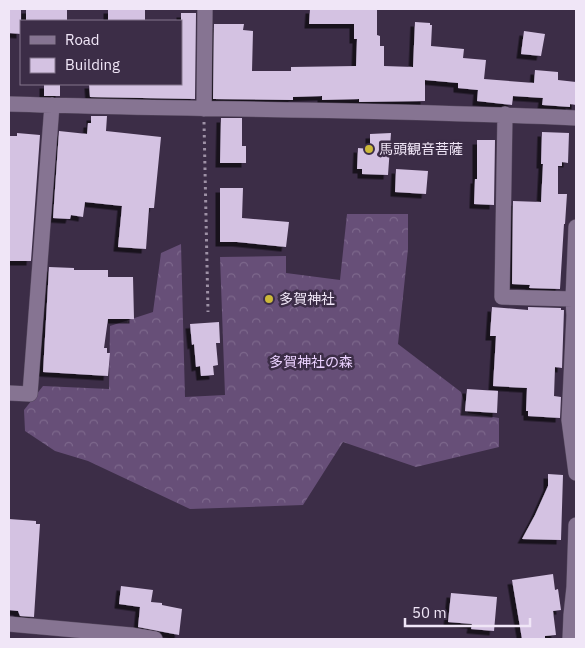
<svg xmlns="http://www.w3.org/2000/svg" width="585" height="648" font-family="'IBM Plex Sans','Noto Sans JP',sans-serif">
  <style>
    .forest { fill: url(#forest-crowns) }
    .building { fill: #d4c2e2; filter: url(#shadow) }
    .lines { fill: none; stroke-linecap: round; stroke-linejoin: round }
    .minor-casing { stroke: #584b61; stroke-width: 16 }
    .path { stroke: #9e91a6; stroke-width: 3; stroke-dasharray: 2.5 4; stroke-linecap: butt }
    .minor { stroke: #867492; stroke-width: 15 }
    .poi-dot { fill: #ccb939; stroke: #3c2d47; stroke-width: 2 }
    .labels { text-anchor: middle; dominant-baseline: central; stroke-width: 5; stroke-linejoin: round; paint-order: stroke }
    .poi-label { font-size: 14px; fill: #f0e6f7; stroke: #3c2d47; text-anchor: start }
    .park-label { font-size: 14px; fill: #ebd1ff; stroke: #3c2d47 }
  </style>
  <defs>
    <pattern id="forest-crowns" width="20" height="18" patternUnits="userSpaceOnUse" patternTransform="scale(1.25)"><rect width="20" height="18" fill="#674f78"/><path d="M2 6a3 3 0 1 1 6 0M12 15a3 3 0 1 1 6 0" fill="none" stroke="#7d688c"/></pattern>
    <filter id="shadow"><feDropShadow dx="-4.5" dy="4.5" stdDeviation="0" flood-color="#0009"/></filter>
  </defs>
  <rect width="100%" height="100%" fill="#3c2d47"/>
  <path class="forest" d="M347,214H408V249L398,344L461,392L468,413L499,418V447L416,467L343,442L303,505L190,509L88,461L55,451L25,431L24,410L43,386L109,389L110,326L153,312L161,253L181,244L185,397L225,395L220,257L286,256V273L340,280Z"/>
  <path class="building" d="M9,9H21V34L9,33Z
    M26,9H67V21H26Z
    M108,9H145V21H108Z
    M310,9H377V35L380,36V46H384V66L413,67L415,22L430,23V25H432L431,46L464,49L463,58L486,60L484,79L534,83L535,70L558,72V80L576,82V105L570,104V107L543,105H542L543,98L513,96L512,105L477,101L478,90L458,88V83L425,80V101L359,102V99L322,100V96L293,97V100L213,99L214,24H244L243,30L253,31L252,71H291V67L356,66L357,39H354V24H309Z
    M181,13H196L195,99L90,97L89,84H181Z
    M524,31L545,34L541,56L521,54Z
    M44,84H60V96H44Z
    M91,116H107L106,131L161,137L154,208H149L146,249L118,247L122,206L85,202L83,217L71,215L70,219L53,218L59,131L87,134L88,123H91Z
    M221,118H242V146H246V163H220Z
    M542,132L569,133L568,163L562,162V166H558V194H567L565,224H564L560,289L529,288L530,285L512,284L513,201L541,202L543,164H541Z
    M17,133L40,135L31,261H9V153L10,136H17Z
    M391,133L388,175L362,174V169H357L358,148L370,149V134Z
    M477,140H495L494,205L474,204L475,179H477Z
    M396,169L428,171L426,194L395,192Z
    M220,188H243L242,218L289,222L286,247L237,242H220Z
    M49,267L74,268V270H108V277H133L134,319H108L104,348H107V353H110L108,376L43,372Z
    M492,307L528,310V307L561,308V310H564L562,368L555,367L554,396L561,397L560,418L528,416V411H526L527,388L493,386L496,336H490Z
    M219,322L220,343H216L218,365L213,366L214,375L201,376L200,366L196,367L194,344L192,345L190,324Z
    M467,389L498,391L497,413L465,411Z
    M548,474L563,475L561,540L522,539L535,515L548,486Z
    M9,519L36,521V524H40L34,617L20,616L18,611L9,610Z
    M553,574L555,590L558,589L561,610L553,611L556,635L545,636V639H522L512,580Z
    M121,586L153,590L151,602L162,603V605L182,609L179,635L138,627L140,607L119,604Z
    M451,593L497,597L494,631L471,629L472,624L448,622Z"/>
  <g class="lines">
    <g class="minor-casing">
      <path id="minor" d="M9,104C198,110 387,109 576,118
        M204,109L205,9
        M505,114L502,297L573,299
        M576,227L573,299L574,315L569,420L576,473
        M9,393L30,394L52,105
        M9,624L131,635L155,639
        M570,639L571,615L574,587L576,525"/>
    </g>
    <path class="path" d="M204,122L208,312"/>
    <use href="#minor" class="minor"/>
  </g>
  <g class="poi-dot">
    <circle cx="369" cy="149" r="5"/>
    <circle cx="269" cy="299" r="5"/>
  </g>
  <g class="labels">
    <g class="poi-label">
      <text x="379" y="149">馬頭観音菩薩</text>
      <text x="279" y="299">多賀神社</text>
    </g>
    <g class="park-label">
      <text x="311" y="362">多賀神社の森</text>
    </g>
  </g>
  <rect width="585" height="648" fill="none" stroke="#f0e6f7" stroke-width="20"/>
  <rect x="20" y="20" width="162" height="65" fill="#3c2d47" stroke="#84778d"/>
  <rect x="30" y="36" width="25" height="8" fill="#867492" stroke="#84778d"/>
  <text x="65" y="45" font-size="15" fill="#f0e6f7">Road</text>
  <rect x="30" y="58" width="25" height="15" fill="#d4c2e2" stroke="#84778d"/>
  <text x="65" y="70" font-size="15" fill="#f0e6f7">Building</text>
  <path d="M405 618v8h125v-8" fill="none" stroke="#f0e6f7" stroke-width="2.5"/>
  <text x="412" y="618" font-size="15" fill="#f0e6f7" stroke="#3c2d47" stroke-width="4" paint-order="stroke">50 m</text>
</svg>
